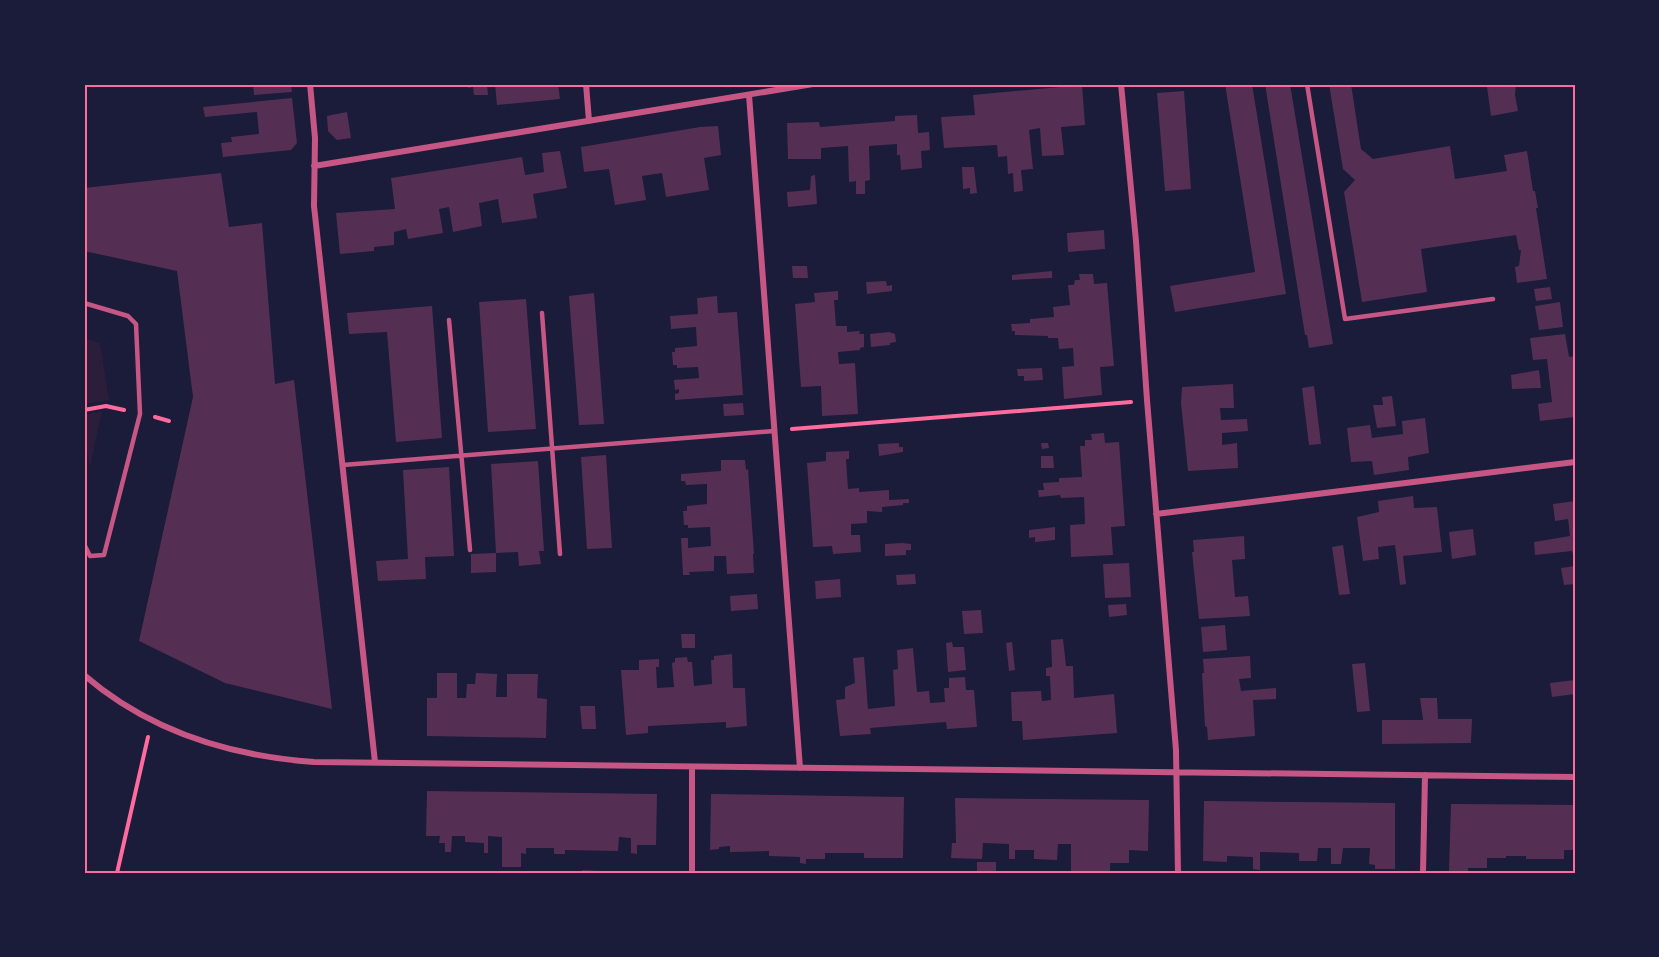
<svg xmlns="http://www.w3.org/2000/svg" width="1659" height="957" font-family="'Alegreya Sans',sans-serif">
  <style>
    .green { fill: #2a1e3b }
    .building { fill: #542f53 }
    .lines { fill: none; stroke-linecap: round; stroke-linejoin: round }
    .path { stroke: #ff6b9d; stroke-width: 4 }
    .service { stroke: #c65784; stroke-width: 4.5 }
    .minor { stroke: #c65784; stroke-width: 6 }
    .neatline { fill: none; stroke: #ff6b9d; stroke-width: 2 }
  </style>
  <rect width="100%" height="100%" fill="#1b1b3a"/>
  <path class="green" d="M84,338L100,343L109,400L84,404Z
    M102,411L90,467L84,437V415Z"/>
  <path class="building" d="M253,84H291L292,92L254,95Z
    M468,84H487L488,95H474L473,87L468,88Z
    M495,84H558L560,99L497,105Z
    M1225,84H1252L1286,294L1175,312L1170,286L1255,272Z
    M1265,84H1290L1333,344L1309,348L1307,335H1305Z
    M1329,84H1351L1361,149L1373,159L1450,146L1455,179L1507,171L1504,155L1527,151L1533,191H1535L1538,208H1536L1547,279L1517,283L1515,267L1519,266L1521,250H1519L1516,235L1421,249L1427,292L1362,302L1344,192L1355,180L1343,169Z
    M1484,84H1516L1515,95L1518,111L1491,116L1487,87H1485Z
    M1082,85L1085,125L1061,127L1064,155L1042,156L1040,128L1029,130L1033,169L1021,170L1023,191L1014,192L1013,173L1008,174L1007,156L998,157L997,145L944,148L941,117L975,115L973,95Z
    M1184,91L1191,189L1165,191L1157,93Z
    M292,98L297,143L291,150L223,157L221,143L232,142L231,137L259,134L257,112L205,117L203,107Z
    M347,112L351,138L337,140L328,131L327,116Z
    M917,115L918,133L929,132L930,150L921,151L922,168L901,170L900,155H897V144L869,146L870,180L865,181V194H856V181L849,182L848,146L821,148V159H788L787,123L819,122L820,127L895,121V116Z
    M718,126L721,155L704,158L709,190L666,197L662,173L642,176L646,200L615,205L609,169L584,172L581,147L700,127Z
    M560,151L567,188L533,194L537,218L502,223L498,199L489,201L479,203L482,226L453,232L449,207L439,209L443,233L408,239L406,229L394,232V245L374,247V251L340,254L336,213L395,209L391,178L522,157L525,175L544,172L542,153Z
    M962,167H974L977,193L970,194V188L963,189Z
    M221,173L229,227L262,223L275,384L294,380L332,709L225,683L139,641L193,397L177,271L84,251V188Z
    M815,175L817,204L788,207L787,192L810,190L811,176Z
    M1104,230L1105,249L1068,252L1067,233Z
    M792,266H807L808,278H793Z
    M1052,271V278L1012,280V275Z
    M1079,274H1093L1094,284L1107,283L1114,366L1100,367L1102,395L1064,399L1062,367L1074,366L1073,348L1059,349L1058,338H1048V336L1015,335V331H1012L1011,324L1030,323V319L1054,317L1053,307L1070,305L1068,285H1074L1075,280H1080Z
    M886,281L887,286L892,285V291L867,294L866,282Z
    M1550,287L1552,299L1536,301L1534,289Z
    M838,291V300H834L836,326H847V332L860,331L859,334H864V347L860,348V350L838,352L839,364L855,363L858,414L822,416L821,386L801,387L795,304L815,302L814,293Z
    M594,293L604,424L579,425L569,296Z
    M717,296L718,313L737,312L743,395L675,400V394L679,393V389L675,390L674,380L699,378L698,367L677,368V365H673L672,352H675V348L697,346L696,327L671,329L670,316L698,314L697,298Z
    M526,299L536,429L488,432L479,302Z
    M1560,302L1563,327L1539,330L1535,306Z
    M432,306L442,438L396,442L387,332L349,334L347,313Z
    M889,332L895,334L896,342L890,343V345L871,347L870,334Z
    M1565,334L1569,357L1575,356V404H1573L1575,417L1540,421L1538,404L1552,402L1547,359L1533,360L1530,338Z
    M1042,368L1043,380L1024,381V376H1018L1017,369Z
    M1539,370L1541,388L1512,389L1511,375Z
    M1233,384L1234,408H1220L1221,420L1247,419L1248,431L1222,433V445L1237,443L1238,468L1188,471L1181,403L1182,387Z
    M1314,386L1321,444L1309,445L1302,388Z
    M1392,396L1396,426L1377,428L1373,405H1383L1382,397Z
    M743,403L744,415L724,416L723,404Z
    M1425,418L1429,453L1408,457L1409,470L1374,475L1372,461L1351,462L1347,428L1370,425L1372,438L1387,436L1403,434L1402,421Z
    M1104,433L1105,443L1119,442L1125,526L1111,527L1113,555L1071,557L1070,525L1085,524L1084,497L1061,498L1060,495L1039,497L1038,490H1044L1043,483L1059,482V478L1082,477L1080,446H1085V440H1092L1091,434Z
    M899,443V447H903V452L879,456L878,444Z
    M1041,443H1048L1049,448L1042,449Z
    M849,451V459H846L848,489L859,488V492L889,490V500L909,499V503H903V505L882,507V512L867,511V523L851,524V535H860L861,552L833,554L832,546L813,547L807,463L826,461V452Z
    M606,455L612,548L587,549L581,457Z
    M1041,456H1053L1054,468H1041Z
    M721,460H745L746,470L748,469L754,554H753L754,573L727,574L726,556H714V571L689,572L690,575H683L681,538H688V548L711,546L710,527L688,528V525H684L683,511H687V506L707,504V484L686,485L685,481H681V474L721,471Z
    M538,461L544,551H539L541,564L519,566L518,552L496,553V572L471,573V554L496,553L491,464Z
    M449,467L454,556L425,557L426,579L378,581L376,561L408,559L403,470Z
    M1413,496L1414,508L1437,507L1442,552L1403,556L1406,584L1400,585L1395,545L1378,547L1379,559L1363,561L1357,517L1379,512L1378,501Z
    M1575,501V562L1572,551L1535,555L1534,542L1570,536L1568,519L1555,521L1553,504Z
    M1055,527V540L1035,542V537L1029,538V530Z
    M1473,529L1476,555L1452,559L1449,532Z
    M1244,536L1245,559L1232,560L1235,597L1248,596L1250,616L1199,619L1192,552H1194L1193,540Z
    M902,543L911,544V550H906V555L885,556V544Z
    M1343,545L1350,594L1339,595L1332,547Z
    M1129,563L1131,597L1105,598L1103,564Z
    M1575,566V584L1564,585L1561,568Z
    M915,574L916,584L897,585L896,575Z
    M840,579L841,597L816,599L815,581Z
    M757,594L758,609L731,611L730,596Z
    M1126,604L1127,615L1109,617L1108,605Z
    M981,610L983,633L964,634L962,611Z
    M1225,625L1227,650L1203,652L1201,627Z
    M681,634H695V648H682Z
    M1063,639L1066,666H1073L1074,698L1114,694L1117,733L1023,740L1022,721H1012L1011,692L1041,691L1042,701L1051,700L1050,676H1046V668L1052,667L1051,640Z
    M952,642L953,647H964L966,670L948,672L946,643Z
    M1012,642L1015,670L1009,671L1006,643Z
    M913,648L917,692L929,691L930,703L945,702L944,688H949V678L965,677L966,690H974L977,727L947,729L946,722L870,728L871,734L840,736L836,700L845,699V687L855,683L853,658L864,657L868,709L895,706L893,670L898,669L897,650Z
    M732,654L733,688H745L747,726L726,728V722L648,726V733L626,735L621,670H639V660L659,659V667H656L657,688L674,687L672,663L675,662V658L687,657L688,662H692L694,686L712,684L711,660H714V656Z
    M1250,656L1251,678L1239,679L1241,691L1276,688V699L1253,700L1255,736L1208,740L1207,727L1205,726L1202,673H1204L1203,659Z
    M1365,663L1370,711L1357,712L1352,664Z
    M437,673H457V698H466L467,684H475L476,673L497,674L496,697H507V674H538L537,698L547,699L546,738L427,736V698H437Z
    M1575,680V694L1552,697L1550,683Z
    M1420,698H1437L1438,719H1472L1471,743L1382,744V720H1423Z
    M580,706H595L596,729H582Z
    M427,791L657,794L656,845H637V854L631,853V838L619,837L618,851L565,850V854H554V848H526V854L521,853V867H502V837L488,836V853H484V843L465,842V836H452L451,852H445V843H439L440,836H426Z
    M711,794L904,797L903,858H864V853H825V859H806V864L800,863V857L769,856V851L730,852V846L719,847V849L710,850Z
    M955,798L1149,800L1148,851L1129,850V863H1110V872H1071V844H1058L1057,860L1034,859V850H1015V859H1009V844L983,843L982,859L951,858L952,843H956Z
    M1204,801L1395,803V869H1375V865L1369,864L1370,848H1343L1341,864H1331V848H1318L1317,861H1299V853L1260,852V870L1253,869V857L1227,856V862L1203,861Z
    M1451,804L1575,805V850H1564V859H1526V856H1506V858H1487V868H1468V871H1449Z
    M977,862H996V873H977Z
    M582,870L604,871V873H582Z"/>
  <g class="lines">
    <path class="path" d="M84,410L106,406L124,410
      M155,417L169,421
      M792,429L1131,402
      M117,873L148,737"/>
    <path class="service" d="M1307,84L1345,319L1493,299
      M84,303L128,316L136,324L140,414L104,555L90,556L84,544
      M542,313L560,554
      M449,320L470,550
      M343,465L774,431"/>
    <path class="minor" d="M310,84L315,138L314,206L375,762
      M586,84L589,121
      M1121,84L1136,241L1147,400L1176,750L1178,873
      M749,95L800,768
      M314,166L813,84
      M1156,514L1575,462
      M84,675C149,731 229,756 314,762L1575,777
      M692,873V767
      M1423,873L1425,775"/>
  </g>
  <rect width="1659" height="957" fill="none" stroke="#1b1b3a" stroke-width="171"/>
  <rect x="86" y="86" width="1488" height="786" class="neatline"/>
</svg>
